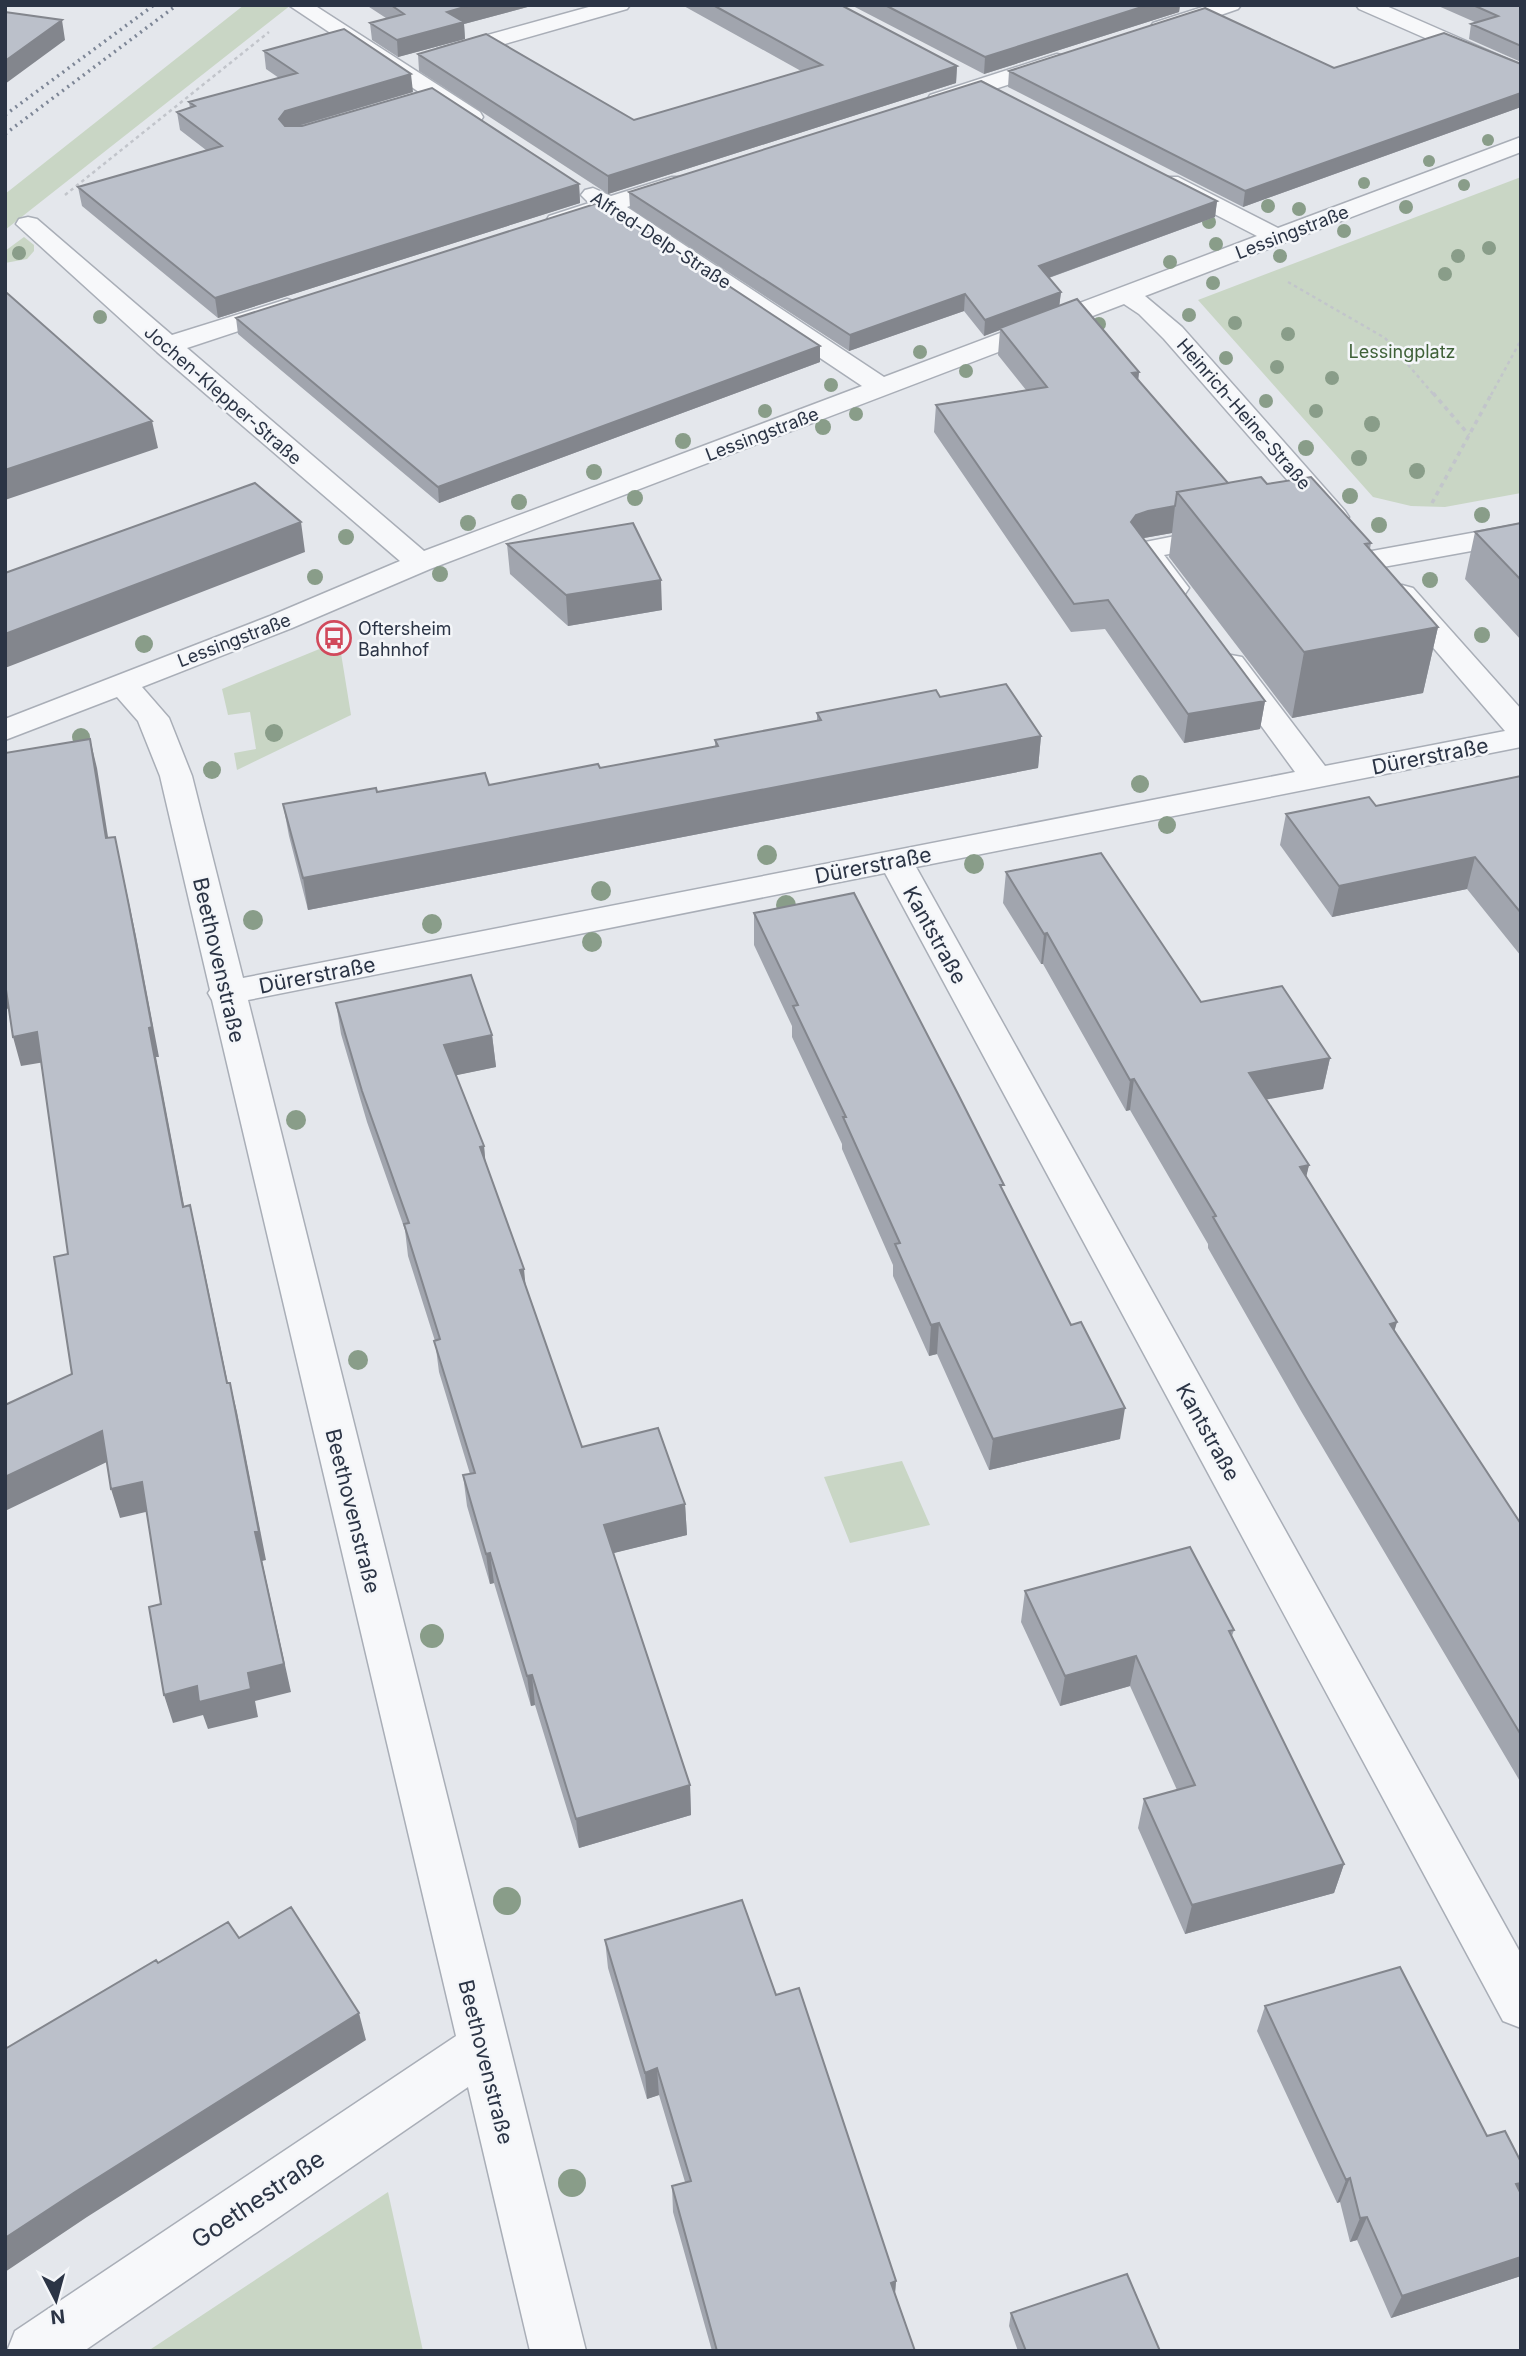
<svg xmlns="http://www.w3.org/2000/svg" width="1526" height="2356" font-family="Inter,sans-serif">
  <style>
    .green { fill: #c9d6c5 }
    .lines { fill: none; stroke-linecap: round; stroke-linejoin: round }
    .minor-casing { stroke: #a9aeb7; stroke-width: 3 }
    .path-far1 { stroke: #c2c5cb; stroke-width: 2.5; stroke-dasharray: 3.5 3.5; stroke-linecap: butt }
    .path { stroke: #c2c5cb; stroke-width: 3.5; stroke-dasharray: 4.5 4.5; stroke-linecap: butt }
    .minor { fill: #f7f8fa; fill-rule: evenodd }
    .rail { stroke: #7d8696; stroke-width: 3.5; stroke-dasharray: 2 4.5; stroke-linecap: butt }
    .tree { fill: #899d89 }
    .wall { fill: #a1a5ae }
    .shaded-wall { fill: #83868d }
    .building { fill: #bbc0ca; stroke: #83868d; stroke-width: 2 }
    .labels { text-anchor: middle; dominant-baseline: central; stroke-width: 5; stroke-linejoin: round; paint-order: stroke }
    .far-street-label { font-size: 18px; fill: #2b3445; stroke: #f4f6f9 }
    .far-park-label { font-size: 18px; fill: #3f6138; stroke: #f4f6f9 }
    .far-poi-label { font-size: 18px; fill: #2b3445; stroke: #f4f6f9; text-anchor: start }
    .street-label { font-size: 21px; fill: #2b3445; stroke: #f4f6f9 }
    .near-street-label { font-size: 24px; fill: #2b3445; stroke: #f4f6f9 }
  </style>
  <rect width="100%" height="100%" fill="#e4e7ec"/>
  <path class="green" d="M244,5H291L5,230V194Z
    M1521,177V493L1445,507L1411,506L1373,497L1198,300Z
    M24,237L34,245V251L27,259L5,263V251Z
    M339,641L351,715L237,770L234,753L256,749L250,712L228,715L222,689Z
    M902,1461L930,1525L850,1543L824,1477Z
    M388,2192L423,2351H148Z"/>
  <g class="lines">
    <g class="minor-casing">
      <path id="minor" d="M314,5L480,112L483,117L480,122H464L290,6Z
        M596,5H630L627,9L445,61L437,59L434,54L437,49Z
        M1209,5H1241L1238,9L1169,33H1153L1150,28L1153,23Z
        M1356,5H1384L1521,65V80L1359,9Z
        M1057,54L1065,56L1068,61L1065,66L946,105H930L927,100L930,95Z
        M1521,137V152L1145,296L1182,327L1345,511L1349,517L1345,523L1335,526L1325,523L1164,339L1139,314L1124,304L430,569L292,628L142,687L169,718L192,776L243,978L1295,772L1216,664L1220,657L1231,655L1242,657L1325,766L1505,731L1387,594L1391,588L1402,585L1413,588L1521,709V747L916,867L1521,1954V2028L1503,2021L885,873L248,1000L586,2351H530L468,2087L84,2351H7L15,2331L456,2036L212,1000L208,993L210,990L160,776L138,721L117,697L5,740V719L270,616L400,561L157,352L16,224L19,219L28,217L37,219L172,335L278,302L287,299L296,302L300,307L296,312L187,348L424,551L862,386L605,214L558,228L549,226L546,221L549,216L589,203L581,195L585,190L593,188L611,196L672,177H688L692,182L688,187L627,207L884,377L1257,236L1162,187L1158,182L1162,177H1178L1278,228Z
        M1521,524V542L1372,569L1362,566L1357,560L1362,554L1372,551Z
        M1221,527L1231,530L1236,536L1231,542L1164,555L1189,588L1185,594C1158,601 1144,570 1130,550L1135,544Z"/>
    </g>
    <path class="path-far1" d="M65,195L269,32
      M1288,282L1385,338L1434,395
      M1491,395L1521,340"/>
    <path class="path" d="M1433,393L1469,435
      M1432,503L1492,393"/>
    <use href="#minor" class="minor"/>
    <path class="rail" d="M5,115L154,5
      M5,134L177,5"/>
  </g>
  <g class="tree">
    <circle cx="1488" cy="140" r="6"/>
    <circle cx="1429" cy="161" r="6"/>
    <circle cx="1364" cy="183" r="6"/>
    <circle cx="1464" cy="185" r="6"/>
    <circle cx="1268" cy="206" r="7"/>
    <circle cx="1406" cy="207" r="7"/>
    <circle cx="1299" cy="209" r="7"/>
    <circle cx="1209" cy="222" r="7"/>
    <circle cx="1344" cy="231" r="7"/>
    <circle cx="1216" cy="244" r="7"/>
    <circle cx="1489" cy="248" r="7"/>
    <circle cx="19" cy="253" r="7"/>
    <circle cx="1280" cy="256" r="7"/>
    <circle cx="1458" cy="256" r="7"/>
    <circle cx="1170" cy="262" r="7"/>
    <circle cx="1445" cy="274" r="7"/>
    <circle cx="1213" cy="283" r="7"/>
    <circle cx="1189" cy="315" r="7"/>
    <circle cx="100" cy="317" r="7"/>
    <circle cx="1235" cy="323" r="7"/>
    <circle cx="1099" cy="324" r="7"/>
    <circle cx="1288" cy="334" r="7"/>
    <circle cx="920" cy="352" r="7"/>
    <circle cx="1226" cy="358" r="7"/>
    <circle cx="1277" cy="367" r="7"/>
    <circle cx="966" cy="371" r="7"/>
    <circle cx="1332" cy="378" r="7"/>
    <circle cx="831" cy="385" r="7"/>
    <circle cx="1266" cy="401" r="7"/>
    <circle cx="765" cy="411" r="7"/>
    <circle cx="1316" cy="411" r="7"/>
    <circle cx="856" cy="414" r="7"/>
    <circle cx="1372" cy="424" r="8"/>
    <circle cx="823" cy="427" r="8"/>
    <circle cx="683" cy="441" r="8"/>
    <circle cx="1306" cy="448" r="8"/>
    <circle cx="1359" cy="458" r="8"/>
    <circle cx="1417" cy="471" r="8"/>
    <circle cx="594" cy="472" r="8"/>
    <circle cx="1350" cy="496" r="8"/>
    <circle cx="635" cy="498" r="8"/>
    <circle cx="519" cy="502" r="8"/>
    <circle cx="1482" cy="515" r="8"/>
    <circle cx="468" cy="523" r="8"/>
    <circle cx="1379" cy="525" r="8"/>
    <circle cx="346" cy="537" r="8"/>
    <circle cx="440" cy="574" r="8"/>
    <circle cx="315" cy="577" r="8"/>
    <circle cx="1430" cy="580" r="8"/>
    <circle cx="1482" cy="635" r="8"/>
    <circle cx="144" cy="644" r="9"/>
    <circle cx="274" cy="733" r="9"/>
    <circle cx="81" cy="737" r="9"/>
    <circle cx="212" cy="770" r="9"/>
    <circle cx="1140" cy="784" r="9"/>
    <circle cx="1167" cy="825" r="9"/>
    <circle cx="767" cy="855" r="10"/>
    <circle cx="974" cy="864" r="10"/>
    <circle cx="601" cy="891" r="10"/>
    <circle cx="786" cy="905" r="10"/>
    <circle cx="253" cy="920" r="10"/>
    <circle cx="432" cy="924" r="10"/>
    <circle cx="592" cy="942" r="10"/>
    <circle cx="296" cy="1120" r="10"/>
    <circle cx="358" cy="1360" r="10"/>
    <circle cx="432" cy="1636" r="12"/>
    <circle cx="507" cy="1901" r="14"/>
    <circle cx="572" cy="2183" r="14"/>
  </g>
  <path class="wall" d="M366,5H535L464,24L465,39L398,57L372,40L370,23L386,18Z
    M682,5H841L957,66L956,83L608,194L419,71L418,54L634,120L801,71Z
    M851,5H1180L1179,12L984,74Z
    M1436,5H1521V62L1469,39L1471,24L1477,23Z
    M264,51L413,92L299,126L579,184L580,203L218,318L82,206L78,187L206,150L180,130L177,112L190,108L189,102L279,78L266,69Z
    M1521,64V107L1243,207L1008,87L1009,71L1334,68Z
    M629,192L1217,201L1215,217L1049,278L1061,292L1059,306L1139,372L1138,380L1228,483L1267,484L1371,543L1370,549L1438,627L1423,693L1292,718L1169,557L1172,533L1144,538L1143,539L1265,701L1260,729L1184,743L1105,629L1071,632L934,432L936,405L1026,390L998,355L1000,330L984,336L964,311L849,351L630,208Z
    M236,318L820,346V362L439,503L238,334Z
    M1521,523V640L1465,579L1475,532Z
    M507,544L662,610L568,626L510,574Z
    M940,697L1041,736L1038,768L308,910L289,836L283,804L377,792L489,785L600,768L715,747V740L817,721V713Z
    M1521,776V956L1467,889L1332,917L1280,845L1286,814L1376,806Z
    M1006,872L1201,1002L1330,1058L1323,1089L1266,1099L1309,1165L1306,1176L1397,1322L1394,1330L1521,1524V1783L1301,1411L1208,1248V1244L1130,1110L1126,1111L1043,964H1041L1003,903Z
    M754,913L1003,1191L1120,1439L989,1470L937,1354L929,1356L893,1276V1265L842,1149V1144L792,1037V1026L754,945Z
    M336,1003L492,1035L496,1067L456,1075L484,1146L485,1162L526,1287L582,1447L685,1504L687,1535L613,1553L690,1785L691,1815L579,1848L535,1705L531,1706L494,1583L490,1584L467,1506L463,1475L470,1474L439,1372L435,1341L408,1256L405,1230L367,1122L341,1034Z
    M1025,1591L1234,1630L1232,1636L1344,1864L1334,1893L1185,1934L1138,1828L1144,1799L1177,1790L1130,1686L1060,1706L1021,1622Z
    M605,1940L776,1995L896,2281L895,2293L915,2351H712L673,2212L672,2186L685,2182L659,2095L647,2099L608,1968Z
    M1265,2006L1487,2136L1521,2162V2276L1391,2318L1357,2240L1350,2242L1340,2202L1337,2203L1257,2031Z
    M1011,2313L1160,2351H1018L1009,2326Z"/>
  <path class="shaded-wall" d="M471,5H535L464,24L465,39L398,57L397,40L447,12Z
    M1148,5H1180L1179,12L984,74L985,57Z
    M62,20L65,40L5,84V61Z
    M957,66L956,83L608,194V176Z
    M411,74L413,92L287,129L279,119L285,111Z
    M1521,93V107L1243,207L1245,191Z
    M579,184L580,203L218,318L215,298Z
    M1217,201L1215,217L1037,282L1039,266Z
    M1061,292L1059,308L1000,328V330L984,336L985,320Z
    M965,294L964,311L849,351L850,335Z
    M820,346V362L439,503L438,487Z
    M1139,372L1136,399L1132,373Z
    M152,421L158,448L5,500V470Z
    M1175,506L1172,533L1144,538L1133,542L1131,522L1136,515L1148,511Z
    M301,522L305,552L5,668V634Z
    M661,580L662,610L568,626L566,595Z
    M1438,627L1423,693L1292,718L1304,652Z
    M1265,701L1260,729L1184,743L1188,714Z
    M1041,736L1038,768L308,910L303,878Z
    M90,739L97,768L113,868L106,838Z
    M115,837L136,936L159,1057H156L190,1237L183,1207L149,1028Z
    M1475,857L1467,889L1332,917L1339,886Z
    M1047,933L1043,964H1041L1044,934Z
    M5,980L13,1006L5,1010Z
    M37,1032L45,1062L21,1066L13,1037Z
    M492,1035L496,1067L448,1077L444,1045Z
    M1330,1058L1323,1089L1243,1104L1249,1073Z
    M1134,1079L1130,1110L1126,1111L1130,1080Z
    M484,1146L487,1178L480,1147Z
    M1309,1165L1302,1195L1300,1167Z
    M190,1205L197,1235L234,1413L227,1383Z
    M524,1269L527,1300L520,1270Z
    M1397,1322L1388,1353L1390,1324Z
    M939,1323L937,1354L929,1356L931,1325Z
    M230,1383L237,1412L266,1560L262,1561L291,1692L255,1701L258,1717L208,1729L203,1715L173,1723L164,1695L248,1673L255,1532Z
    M1125,1408L1120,1439L989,1470L993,1439Z
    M102,1431L111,1460L5,1511V1477Z
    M142,1482L150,1511L120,1518L111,1489Z
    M685,1504L687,1535L606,1555L604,1525Z
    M490,1553L494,1583L490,1584L486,1554Z
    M1136,1656L1130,1686L1060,1706L1065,1676Z
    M532,1675L535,1705L531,1706L527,1676Z
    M690,1785L691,1815L579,1848L576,1819Z
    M1344,1864L1334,1893L1185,1934L1192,1905Z
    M359,2013L366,2040L87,2217L5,2272V2238L75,2192Z
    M657,2068L659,2095L647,2099L645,2073Z
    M1350,2178L1340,2202L1337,2203L1346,2180Z
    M1521,2183V2199L1516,2184Z
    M1367,2217L1357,2240L1350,2242L1360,2218Z
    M1521,2257V2276L1391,2318L1402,2296Z
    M896,2281L894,2306L891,2283Z"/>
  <path class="building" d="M391,5H471L447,12L464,22L397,40L370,23L404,14Z
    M713,5H841L957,66L608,176L418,54L486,34L634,120L822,65Z
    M885,5H1148L985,57Z
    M1473,5H1521V46L1471,24L1498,16Z
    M1205,8L1334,68L1444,33L1521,64V93L1245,191L1009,71Z
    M5,12L62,20L5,61Z
    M344,29L411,74L285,111L279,119L285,126H302L432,88L579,184L215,298L78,187L222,146L177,112L195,106L189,102L297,73L264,51Z
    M981,81L1217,201L1039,266L1061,292L985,320L965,294L850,335L629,192Z
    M601,202L820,346L438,487L236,318Z
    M5,292L7,293L152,421L5,470Z
    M1077,299L1139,372L1132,373L1228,483L1177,492L1175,506L1148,511L1136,515L1131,522L1265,701L1188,714L1108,600L1074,604L936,405L1047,387L1000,328Z
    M1261,477L1267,484L1311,477L1371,543L1365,544L1438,627L1304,652L1177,492Z
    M255,483L301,522L5,634V573Z
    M633,523L661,580L566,595L507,544Z
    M1521,523V580L1475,532Z
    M1006,684L1041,736L303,878L283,804L376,788L377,792L485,773L489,785L598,764L600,768L718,746L715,740L821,720L817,713L936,690L940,697Z
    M90,739L106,838L115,837L129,906L152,1027L149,1028L183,1207L190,1205L227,1383H230L259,1532H255L284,1664L248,1673L251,1689L199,1702L197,1686L164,1695L149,1607L161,1604L142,1482L111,1489L102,1431L5,1477V1405L72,1374L54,1257L68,1254L37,1032L13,1037L5,983V753Z
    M1521,776V913L1475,857L1339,886L1286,814L1369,797L1376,806Z
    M1101,853L1201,1002L1282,986L1330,1058L1249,1073L1309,1165L1300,1167L1397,1322L1390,1324L1521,1524V1735L1308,1381L1213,1217L1216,1216L1134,1079L1130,1080L1047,933L1044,934L1006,872Z
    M854,893L958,1094L1004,1185H1000L1071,1325L1081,1322L1125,1408L993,1439L939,1323L931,1325L895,1244L900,1243L843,1117H846L793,1006L798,1005L754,913Z
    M471,975L492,1035L444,1045L484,1146L480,1147L524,1269L520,1270L582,1447L658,1428L685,1504L604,1525L690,1785L576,1819L532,1675L527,1676L490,1553L486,1554L463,1475L475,1473L434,1341L440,1339L404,1224L409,1223L362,1091L336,1003Z
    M1190,1547L1234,1630L1229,1631L1344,1864L1192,1905L1144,1799L1195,1785L1136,1656L1065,1676L1025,1591Z
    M742,1900L776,1995L799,1988L896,2281L891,2283L915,2351H717L672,2186L691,2181L657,2068L645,2073L605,1940Z
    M291,1907L359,2013L75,2192L5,2238V2049L156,1960L158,1963L228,1922L239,1938Z
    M1400,1967L1487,2136L1505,2131L1521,2162V2183L1516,2184L1521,2194V2257L1402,2296L1367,2217L1360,2218L1350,2178L1346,2180L1265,2006Z
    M1127,2274L1160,2351H1026L1011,2313Z"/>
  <defs>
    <g id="bus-ring" transform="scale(1.75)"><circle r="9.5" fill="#f4f6f9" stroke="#d1495b" stroke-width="1.5"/><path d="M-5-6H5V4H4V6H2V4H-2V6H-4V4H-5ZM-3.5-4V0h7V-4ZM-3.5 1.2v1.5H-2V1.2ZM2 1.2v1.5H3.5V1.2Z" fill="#d1495b"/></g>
  </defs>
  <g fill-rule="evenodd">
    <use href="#bus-ring" x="334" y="638"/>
  </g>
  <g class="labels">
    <g class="far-street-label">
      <text transform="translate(1292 232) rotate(-21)">Lessingstraße</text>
      <text transform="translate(661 240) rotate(33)">Alfred-Delp-Straße</text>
      <text transform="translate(223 395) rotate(41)">Jochen-Klepper-Straße</text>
      <text transform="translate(1244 414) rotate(49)">Heinrich-Heine-Straße</text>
      <text transform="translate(762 434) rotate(-21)">Lessingstraße</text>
      <text transform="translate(234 640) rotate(-21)">Lessingstraße</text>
    </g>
    <g class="far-park-label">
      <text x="1402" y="351">Lessingplatz</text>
    </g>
    <g class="far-poi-label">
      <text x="358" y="628">Oftersheim<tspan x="358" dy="21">Bahnhof</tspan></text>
    </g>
    <g class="street-label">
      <text transform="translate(1430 756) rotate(-11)">Dürerstraße</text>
      <text transform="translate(873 865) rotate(-11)">Dürerstraße</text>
      <text transform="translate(935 935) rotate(61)">Kantstraße</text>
      <text transform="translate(219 960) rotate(77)">Beethovenstraße</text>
      <text transform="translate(317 975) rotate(-11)">Dürerstraße</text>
      <text transform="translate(1208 1432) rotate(61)">Kantstraße</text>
      <text transform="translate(353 1511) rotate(76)">Beethovenstraße</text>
      <text transform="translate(486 2062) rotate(76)">Beethovenstraße</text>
    </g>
    <g class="near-street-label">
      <text transform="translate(258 2199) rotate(-34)">Goethestraße</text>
    </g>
  </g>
  <rect width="1526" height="2356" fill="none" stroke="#2b3445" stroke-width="14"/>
  <g transform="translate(56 2300) rotate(174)" stroke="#f4f6f9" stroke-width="5" paint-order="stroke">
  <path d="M0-5L12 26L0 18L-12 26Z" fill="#2b3445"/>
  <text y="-10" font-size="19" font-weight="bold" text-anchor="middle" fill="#2b3445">N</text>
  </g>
</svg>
